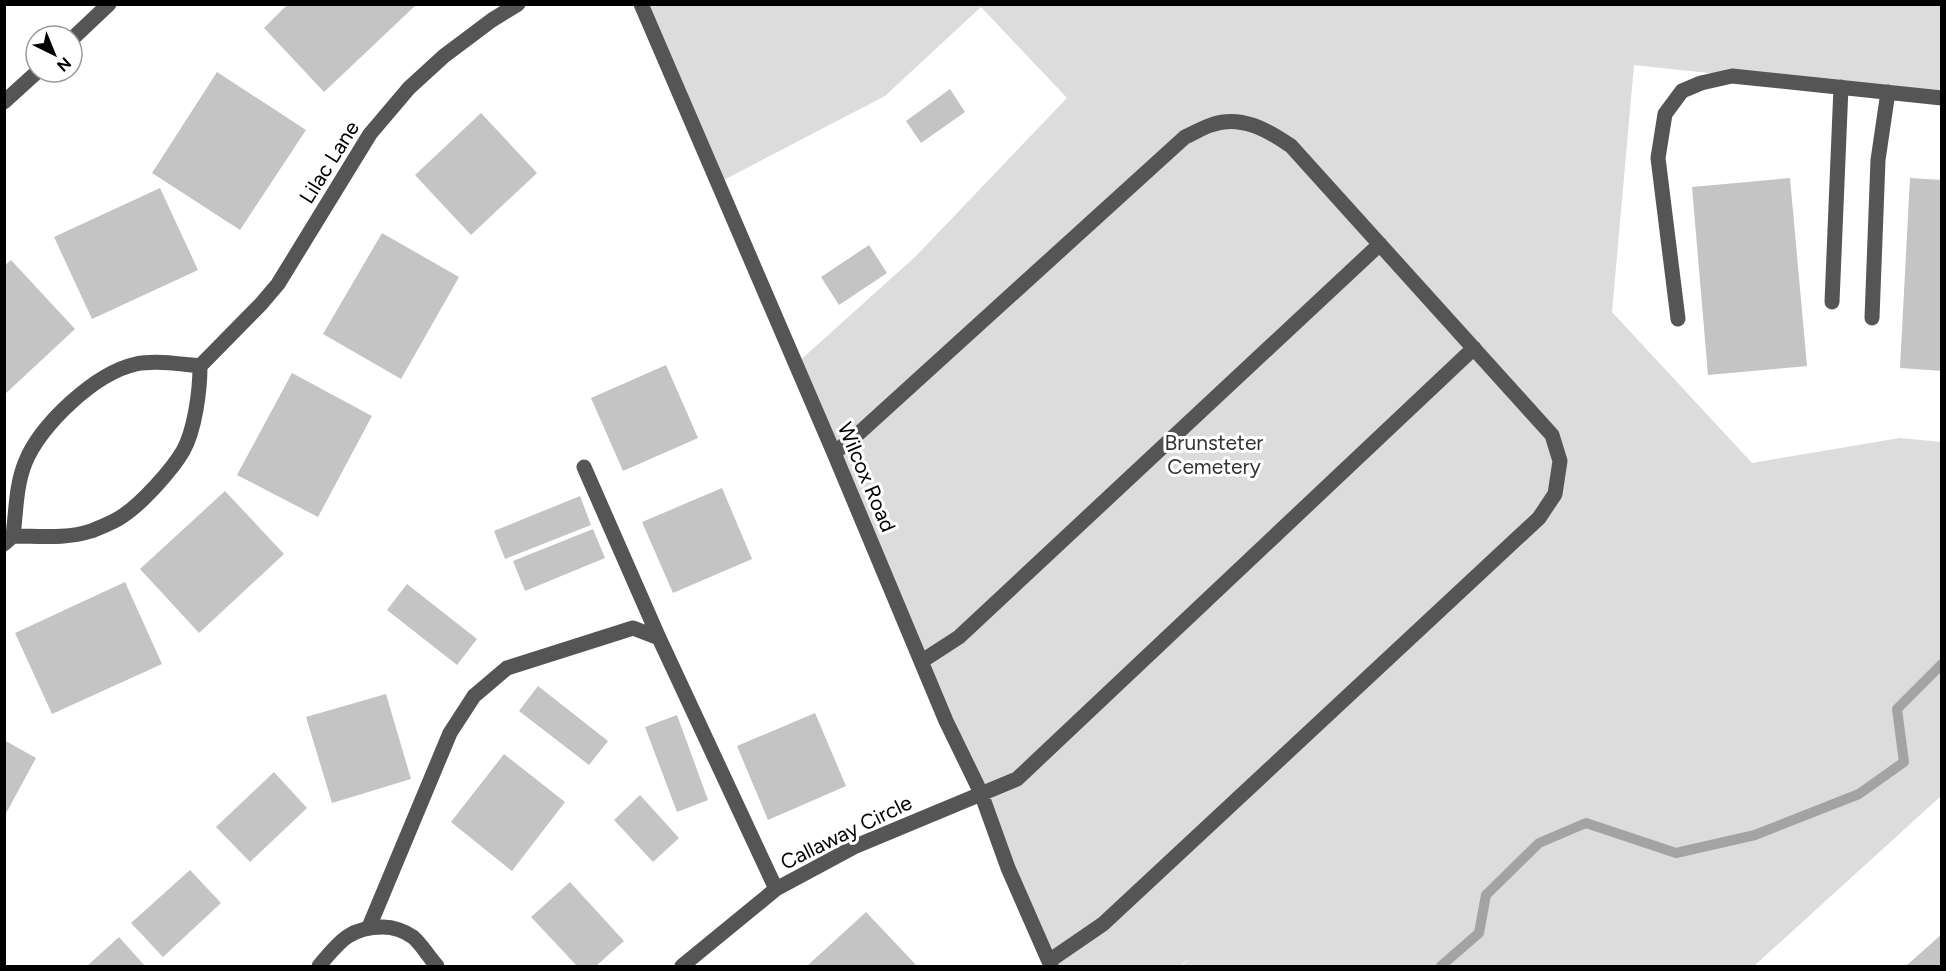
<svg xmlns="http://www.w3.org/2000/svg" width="1946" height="971" font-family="Figtree,sans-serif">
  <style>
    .green { fill: #dcdcdc }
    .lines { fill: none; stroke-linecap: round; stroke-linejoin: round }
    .stream { stroke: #a3a3a3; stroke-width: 10 }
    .building { fill: #c4c4c4 }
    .minor { stroke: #555; stroke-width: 15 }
    .labels { text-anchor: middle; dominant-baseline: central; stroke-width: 6; stroke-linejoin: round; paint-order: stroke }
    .street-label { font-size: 21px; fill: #000; stroke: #fff }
    .park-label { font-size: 21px; fill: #333; stroke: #fff }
  </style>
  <rect width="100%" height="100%" fill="#fff"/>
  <path class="green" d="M641,5H1941V98L1634,65L1612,312L1752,463L1900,438L1941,442V796L1754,966H1182L1192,956L1181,966H1051L796,364L916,256L1067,98L981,7L885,96L718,183Z"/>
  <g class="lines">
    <path class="stream" d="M1441,966L1479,933L1486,895L1539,843L1586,823L1676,853L1755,835L1859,794L1904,762L1897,709L1942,664"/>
  </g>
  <path class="building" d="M288,4H417L324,92L264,28Z
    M217,72L306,130L240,230L152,173Z
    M950,89L965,112L921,143L906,121Z
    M481,113L537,173L471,235L415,175Z
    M1790,178L1807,366L1708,375L1692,187Z
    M1910,178L1942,180V371L1900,368Z
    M160,188L198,270L92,319L54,237Z
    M382,233L459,277L401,379L323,334Z
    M869,245L887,273L839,305L821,277Z
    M11,260L75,329L4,395V266Z
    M666,365L698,438L623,471L591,398Z
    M292,373L372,416L318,517L237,475Z
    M722,488L752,559L673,593L642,522Z
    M225,491L284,554L199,633L140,569Z
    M580,496L591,525L505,559L494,531Z
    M593,529L605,558L525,591L513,561Z
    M125,582L162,664L52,714L15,633Z
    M407,584L477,639L457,665L387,610Z
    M538,686L608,741L589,765L519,711Z
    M386,694L411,779L332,803L306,717Z
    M815,713L846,786L768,820L737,746Z
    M677,715L708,800L677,812L645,727Z
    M4,740L36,758L4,817Z
    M504,754L565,802L512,871L451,822Z
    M274,772L307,808L250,862L216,827Z
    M640,795L679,838L653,862L614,820Z
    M190,870L221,903L163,957L131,923Z
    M570,882L624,941L596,966H577L531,917Z
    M866,912L917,966H807Z
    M1942,934V966H1906Z
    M119,937L145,966H87Z"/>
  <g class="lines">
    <path class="minor" d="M641,4L834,453L946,721L981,793L1008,868L1051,966
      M72,39L109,4
      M4,102L37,72
      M1832,302L1841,87
      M1872,318L1878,160L1888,92
      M1678,319L1658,158L1665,114L1682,91L1701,83L1732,76L1942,98
      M834,453L858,434L1185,137C1194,133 1202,128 1211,125C1240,114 1268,130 1291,146L1552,435L1560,461L1555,494L1539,518L1103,924L1049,961
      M584,467L659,638
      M13,536C39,536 67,539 91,531C101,527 115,522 124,515C142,503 172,470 183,451C195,430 200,390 200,366L261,304L278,284L370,134L409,88L444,56L492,20L518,4
      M4,544L13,536C16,512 16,485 25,463C40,425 95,373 136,364C155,360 181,364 200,366
      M922,661L959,637L1380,244
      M369,927L450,733L474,696L507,668L633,628L659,638L776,889
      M319,966C339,942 350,927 383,927C393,927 405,931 413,937C422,945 429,957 437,966
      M682,966L776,889L856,846L1017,779L1474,348"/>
  </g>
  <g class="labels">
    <g class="street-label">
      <text transform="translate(329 162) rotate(-58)">Lilac Lane</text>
      <text transform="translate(867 477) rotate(67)">Wilcox Road</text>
      <text transform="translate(846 832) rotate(-26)">Callaway Circle</text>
    </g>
    <g class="park-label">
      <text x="1214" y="442">Brunsteter<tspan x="1214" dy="24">Cemetery</tspan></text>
    </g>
  </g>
  <rect width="1946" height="971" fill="none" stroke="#000000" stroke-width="12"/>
  <g transform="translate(54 54) rotate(137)"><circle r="28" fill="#ffffff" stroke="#999999" stroke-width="1.5"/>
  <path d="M0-4.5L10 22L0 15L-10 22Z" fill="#000000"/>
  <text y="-9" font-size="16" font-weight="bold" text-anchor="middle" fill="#000000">N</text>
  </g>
</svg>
